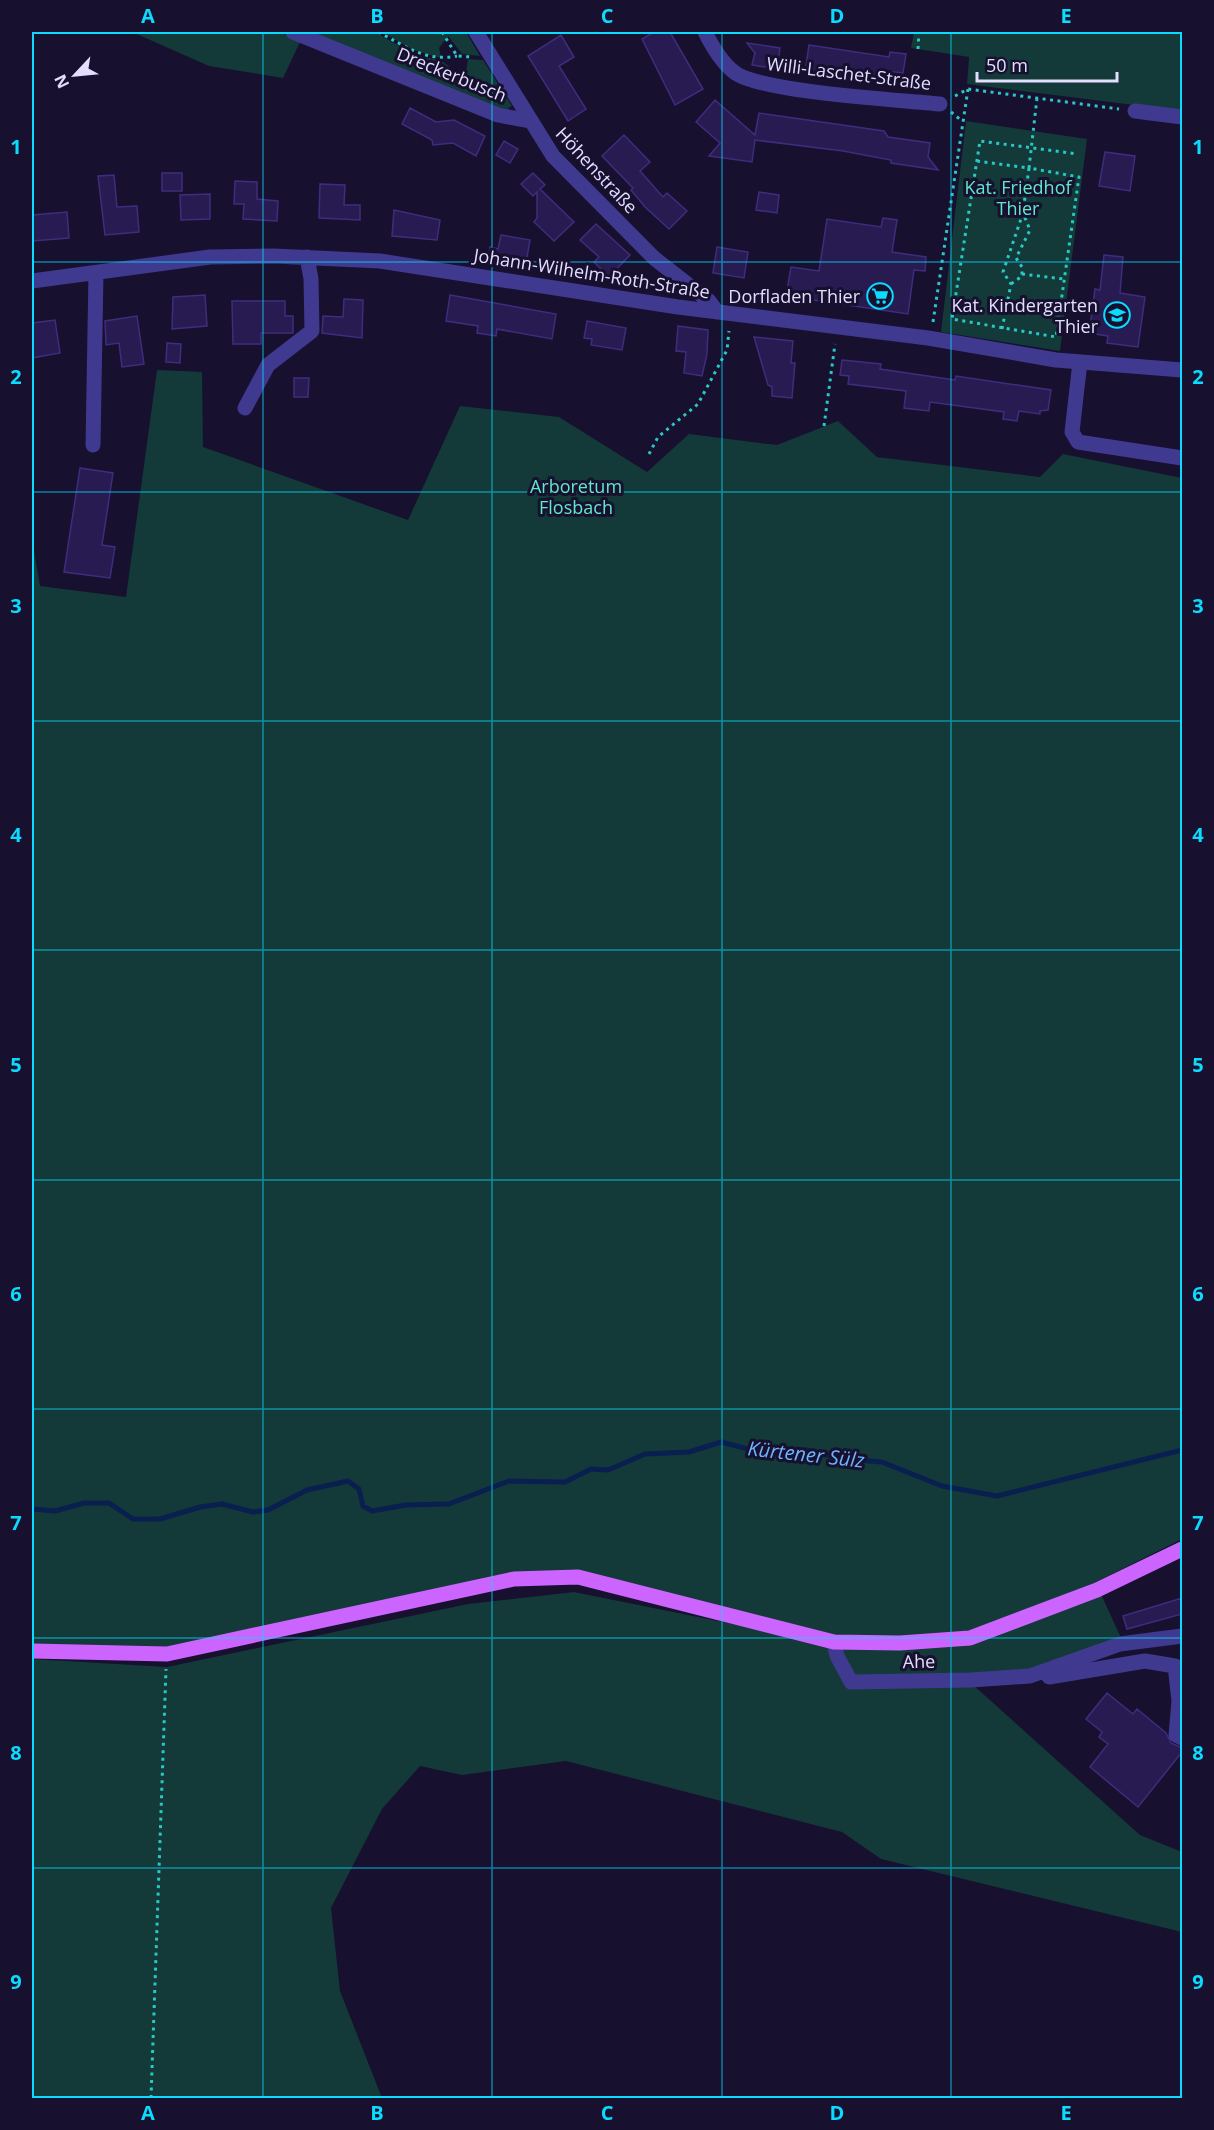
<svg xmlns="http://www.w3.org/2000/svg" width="1214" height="2130" font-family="'Open Sans',sans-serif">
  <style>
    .green { fill: #133939 }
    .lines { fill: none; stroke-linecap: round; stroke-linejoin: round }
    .stream { stroke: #081f50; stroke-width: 5 }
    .building { fill: #281b51; stroke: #402c7e; stroke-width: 1.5 }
    .path { stroke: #29c8c5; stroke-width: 3; stroke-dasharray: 3 4.5; stroke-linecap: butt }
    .minor { stroke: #403990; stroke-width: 15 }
    .major { stroke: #cc65ff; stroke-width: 15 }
    .grid { fill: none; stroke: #0adbff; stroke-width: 1.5; stroke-opacity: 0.55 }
    .labels { text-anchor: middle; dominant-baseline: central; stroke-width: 6; stroke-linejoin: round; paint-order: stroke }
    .street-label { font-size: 18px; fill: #e3deff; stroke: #17102e }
    .park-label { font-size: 18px; fill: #60e8cc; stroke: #17102e }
    .poi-label { font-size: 18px; fill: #e3deff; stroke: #17102e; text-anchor: end }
    .water-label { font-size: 20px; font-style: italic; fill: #6cb4ff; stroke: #17102e }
    .neatline { fill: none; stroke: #0adbff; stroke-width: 2 }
    .grid-label { font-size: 20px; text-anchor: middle; font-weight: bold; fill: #0adbff }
  </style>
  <rect width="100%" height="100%" fill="#17102e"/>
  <path class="green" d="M132,32H278L301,40L283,78L209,66Z
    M307,32H375L415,55L442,61L465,79L468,59L483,60L512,106L507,109L494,108Z
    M382,32H466L480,56L462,54L448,36L439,48L441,57H437L413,50Z
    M914,32H1182V111L967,84L969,57L911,48Z
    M966,121L1087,139L1060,351L941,332Z
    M157,370L202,372L203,447L408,520L460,406L559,417L647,472L689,434L777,445L838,421L877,457L1040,477L1063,454L1182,478V1539L1092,1584L969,1635L835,1639L577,1573L167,1647L32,1646V538L40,586L126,597Z
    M574,1592L832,1644L848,1681L972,1684L1140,1835L1182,1852V1932L881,1859L842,1832L566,1761L462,1775L420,1766L382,1809L331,1908L340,1991L382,2098H32V1659L167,1667L468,1604Z
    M1100,1592L1122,1640L1030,1671L853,1679L837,1645L970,1642Z"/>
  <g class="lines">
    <path class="stream" d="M32,1509L55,1511L84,1503H109L133,1519H160L200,1507L222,1504L253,1512L268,1510L307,1490L348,1481L359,1489L363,1506L372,1511L406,1505L449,1504L509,1481L565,1482L591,1469L608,1470L645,1454L689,1452L721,1442L764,1453L807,1450L843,1459L882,1462L942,1486L997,1496L1182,1450"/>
  </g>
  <path class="building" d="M654,32H670L703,89L675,105L642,39Z
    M561,35L574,57L559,66L586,109L568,121L528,56Z
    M747,43L780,48L777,69L752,65L755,53Z
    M809,45L889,57L890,52L906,54L903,73L887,71L885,83L805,72Z
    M715,100L755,135L759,113L884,131L888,137L930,143L928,157L938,170L891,163V160L843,151L755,140L752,162L709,156L720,143L696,122Z
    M410,108L436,122L454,120L485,136L476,156L453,143L433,145L432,140L402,124Z
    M624,135L650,162L640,171L663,197L667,193L687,211L669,229L645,207L631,190L633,188L602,156Z
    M504,141L518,149L510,163L496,155Z
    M1105,152L1135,156L1130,191L1099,186Z
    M162,173H182V191H162Z
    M533,173L545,185L540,189L574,222L554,241L534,222L537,218V192L533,196L521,184Z
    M114,175L117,207L137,206L139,232L105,235L98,176Z
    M235,181L257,182V199L278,201L277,221L243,219L244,204H234Z
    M320,184L345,185L344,205H360V220L319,218Z
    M759,192L779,195L777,213L756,210Z
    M210,194V219L181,220L180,195Z
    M394,210L440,220L437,240L392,236Z
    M67,212L69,238L32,241V215Z
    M883,218L897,220L892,252L926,257L925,271L914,270L908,314L786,296L791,267L819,271L827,219L881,227Z
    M596,224L630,255L609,277L594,262L599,257L580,240Z
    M501,235L530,240L525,269L488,262L490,247L498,249Z
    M717,247L748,252L744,278L713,273Z
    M1104,255L1123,257L1120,293L1145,297L1138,347L1107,343L1108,336L1089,333L1095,289L1100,290Z
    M205,295L207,326L172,329L173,297Z
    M450,295L556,314L552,339L497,329L496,336L477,333L478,326L446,321Z
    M344,299L363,300L362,338L322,333L323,316L343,317Z
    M232,301H285V316H293V333H261V344H233Z
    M137,316L144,364L122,367L119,343L106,345L105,321Z
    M55,320L60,353L32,358V323Z
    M587,321L626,328L622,350L591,345L592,339L584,338Z
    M678,326L708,330L707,354L702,376L684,373L686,352L676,351Z
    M754,337L793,341L791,363H795L792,398L772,396V387L768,385Z
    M167,343L181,344L180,363L166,362Z
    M842,360L881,364L880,369L955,380L956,376L1051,390L1048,410L1040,411V414L1019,411L1017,421L1003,419L1004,412L930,402L929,411L904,408L906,391L848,384L849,376L840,375Z
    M294,378H309L308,397H294Z
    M80,468L113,473L102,545L115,547L110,578L64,572Z
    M1182,1598V1614L1127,1629L1123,1616Z
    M1107,1693L1133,1714L1137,1709L1166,1733L1171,1743L1182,1748V1752L1138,1807L1090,1767L1108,1744L1099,1737L1102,1732L1086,1719Z"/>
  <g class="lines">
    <path class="path" d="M378,32C406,46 424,62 457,56
      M442,32L457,56L471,57
      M918,49L919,32
      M955,96L968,89L1119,109
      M1037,98L1029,168L1079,177L1056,337L952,319L980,141L1078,154
      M951,112L962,121
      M977,161L1029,168L1023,212
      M1022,274L1064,279
      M933,322L968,89
      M1002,329L1011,284L1003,272L1023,213L1030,230L1016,258L1022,267V276L1011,284
      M824,426L835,344
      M649,454L658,437L698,404L727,350L729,331
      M151,2098L166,1669"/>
    <path class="minor" d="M293,32L498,115L530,121
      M476,32L553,156L654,258L709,301L717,312
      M705,32C712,46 721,62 734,72C758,92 902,100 940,104
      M1135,111L1182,117
      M32,281L210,257L274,256L380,261L678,307L928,338L1056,360L1182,370
      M1080,362L1072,432L1078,442L1182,458
      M245,408L268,365L312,331L311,279L307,257
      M93,445L96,273
      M834,1642L837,1656L851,1682L971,1680L1030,1676L1120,1644L1182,1636
      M1049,1677L1145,1661L1175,1666L1179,1701L1176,1735L1182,1738"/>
    <path class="major" d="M32,1651L167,1654L514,1579L578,1577L834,1642L900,1643L970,1638L1097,1590L1182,1549"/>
  </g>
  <path class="grid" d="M263,32V2098M492,32V2098M722,32V2098M951,32V2098M32,262H1182M32,492H1182M32,721H1182M32,950H1182M32,1180H1182M32,1409H1182M32,1638H1182M32,1868H1182"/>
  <defs>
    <g id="supermarket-ring" transform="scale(1.35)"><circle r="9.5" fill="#17102e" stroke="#0adbff" stroke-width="1.5"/><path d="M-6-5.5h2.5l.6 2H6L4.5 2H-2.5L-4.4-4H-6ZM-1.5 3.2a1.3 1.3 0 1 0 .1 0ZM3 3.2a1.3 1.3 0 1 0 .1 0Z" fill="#0adbff"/></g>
    <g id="school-ring" transform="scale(1.35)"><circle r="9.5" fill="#17102e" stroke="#0adbff" stroke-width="1.5"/><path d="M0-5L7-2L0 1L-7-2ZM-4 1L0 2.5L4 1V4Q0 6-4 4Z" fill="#0adbff"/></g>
  </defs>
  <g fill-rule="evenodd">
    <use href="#supermarket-ring" x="880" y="296"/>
    <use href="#school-ring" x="1117" y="315"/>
  </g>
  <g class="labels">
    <g class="street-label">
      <text transform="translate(849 73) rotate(7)">Willi-Laschet-Straße</text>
      <text transform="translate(452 74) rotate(22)">Dreckerbusch</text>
      <text transform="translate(597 170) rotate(47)">Höhenstraße</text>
      <text transform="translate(592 273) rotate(9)">Johann-Wilhelm-Roth-Straße</text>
      <text transform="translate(919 1661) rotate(-1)">Ahe</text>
    </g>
    <g class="park-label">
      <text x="1018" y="187">Kat. Friedhof<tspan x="1018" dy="21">Thier</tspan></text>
      <text x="576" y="486">Arboretum<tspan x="576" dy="21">Flosbach</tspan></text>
    </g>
    <g class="poi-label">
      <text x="860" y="296">Dorfladen Thier</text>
      <text x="1098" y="305">Kat. Kindergarten<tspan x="1098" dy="21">Thier</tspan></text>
    </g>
    <g class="water-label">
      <text transform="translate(806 1454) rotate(6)">Kürtener Sülz</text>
    </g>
  </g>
  <rect width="1214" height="2130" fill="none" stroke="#17102e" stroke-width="66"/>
  <g transform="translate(75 75) rotate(244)" stroke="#17102e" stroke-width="4.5" paint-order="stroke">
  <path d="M0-4.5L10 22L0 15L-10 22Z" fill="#e3deff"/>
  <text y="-9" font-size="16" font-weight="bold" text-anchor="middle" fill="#e3deff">N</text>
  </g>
  <path d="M977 72v9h140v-9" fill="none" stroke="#e3deff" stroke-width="3"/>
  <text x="986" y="72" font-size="18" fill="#e3deff" stroke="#17102e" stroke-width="4.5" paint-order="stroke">50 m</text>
  <rect x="33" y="33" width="1148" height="2064" class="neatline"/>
  <g class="grid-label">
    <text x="148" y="23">A</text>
    <text x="377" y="23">B</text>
    <text x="607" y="23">C</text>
    <text x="837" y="23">D</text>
    <text x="1066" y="23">E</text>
    <text x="16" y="154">1</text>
    <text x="1198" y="154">1</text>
    <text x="16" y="384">2</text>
    <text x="1198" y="384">2</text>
    <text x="16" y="613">3</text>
    <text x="1198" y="613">3</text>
    <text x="16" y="842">4</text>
    <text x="1198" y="842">4</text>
    <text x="16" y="1072">5</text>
    <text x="1198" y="1072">5</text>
    <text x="16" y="1301">6</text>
    <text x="1198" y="1301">6</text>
    <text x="16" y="1530">7</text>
    <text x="1198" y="1530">7</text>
    <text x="16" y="1760">8</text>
    <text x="1198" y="1760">8</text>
    <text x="16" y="1989">9</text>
    <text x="1198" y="1989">9</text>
    <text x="148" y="2120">A</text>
    <text x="377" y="2120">B</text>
    <text x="607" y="2120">C</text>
    <text x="837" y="2120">D</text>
    <text x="1066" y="2120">E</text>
  </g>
</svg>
